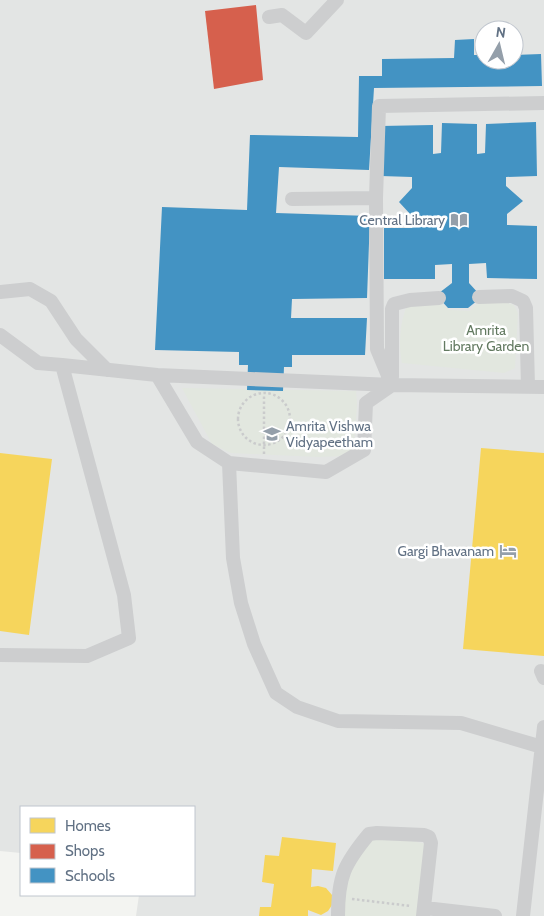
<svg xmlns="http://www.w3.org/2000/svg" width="544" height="916" font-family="Cabin,sans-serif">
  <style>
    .built { fill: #e3e5e4; fill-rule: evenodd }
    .green { fill: #e2e7df }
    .homes { fill: #f6d55c }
    .shops { fill: #d6604d }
    .schools { fill: #4393c3 }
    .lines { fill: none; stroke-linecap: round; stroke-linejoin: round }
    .path { stroke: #cacbcc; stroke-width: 2.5; stroke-dasharray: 2.5 2.5; stroke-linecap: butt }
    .minor { stroke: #cdcecf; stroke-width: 14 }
    .labels { text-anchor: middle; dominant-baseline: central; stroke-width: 5; stroke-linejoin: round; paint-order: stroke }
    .poi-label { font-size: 14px; fill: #617184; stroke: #fff; text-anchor: end }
    .park-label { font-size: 14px; fill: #637a61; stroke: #fff }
  </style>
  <rect width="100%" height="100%" fill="#f3f4f1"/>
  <path class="built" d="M0,0H544V916H136L139,895H194V807H21V853L0,851ZM484,30H514V60H484Z"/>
  <path class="green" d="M439,301L449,310L470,311L480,301L505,302L514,305L518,313L515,368L504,373L402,363C398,347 400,321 407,306Z
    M182,388L356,391L357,405L354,446L352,451L345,456L318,457L231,453L212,444Z
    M375,839L408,840L426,844L417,916H342L346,876L370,840Z"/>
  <path class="homes" d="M481,448L544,453V656L463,649Z
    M0,453L52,459L29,635L0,631Z
    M282,837L336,843L333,871L312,869L311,887L318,886L326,888L332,895V905L328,911L321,915L308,910V916H259L260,907H271L274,884L262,882L265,855L279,856Z"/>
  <path class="shops" d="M256,5L263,80L214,89L205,11Z"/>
  <path class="schools" d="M474,39V55H484V60H514V55L541,54L542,86L374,88L369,170L279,167L276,213L370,216L367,298L292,299L291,318H367L365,355H292V367H284L283,391L247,390L248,365H239V352L155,350L162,207L247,210L250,135L358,137L359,76H382V59L454,58L455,40Z
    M536,122L537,176L506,177V186L523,201L507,214V225L537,226V279L487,278L486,263L469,264V283L479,294L478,300L468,308H448L439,298V293L452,283V264L435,265V279H384V228H412L411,215L399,202L412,188V177L381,176V126L433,125V154L441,153L442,123L477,124V154L485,153L486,124Z"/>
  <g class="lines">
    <path class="path" d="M238 419a26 26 0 1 1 52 0a26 26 0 1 1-52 0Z
      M264,454V394
      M352,899L411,906"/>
    <path class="minor" d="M269,17L282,15L306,33L337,0
      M376,198L379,106L544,103
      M292,199L376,198L377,349L392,385L544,387
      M0,292L30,289L51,301L76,339L107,370
      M479,297L512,296L523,301L526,308L528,387
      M0,335L38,363L62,365
      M157,375L392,385
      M392,377V309L394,304L410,300L439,298
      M229,463L233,558L241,603L254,644L276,693L297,707L338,721L461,723L542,747
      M0,655L87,656L129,638L124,595L62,365L157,375L197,442L229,463L326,472L364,450L366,403L392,385
      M541,671L544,678
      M425,908L495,916
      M338,916C338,877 344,864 369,834L377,833L424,835L429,837L431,843L423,916
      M523,916L544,727"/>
  </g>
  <defs>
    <g id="library-bare" transform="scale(1.35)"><path d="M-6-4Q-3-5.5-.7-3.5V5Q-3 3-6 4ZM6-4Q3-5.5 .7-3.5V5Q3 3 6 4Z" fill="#949faa" stroke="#fff" stroke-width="2.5" paint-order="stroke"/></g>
    <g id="university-bare" transform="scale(1.35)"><path d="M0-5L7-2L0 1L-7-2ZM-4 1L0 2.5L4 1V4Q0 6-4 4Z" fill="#949faa" stroke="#fff" stroke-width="2.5" paint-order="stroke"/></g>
    <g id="hotel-bare" transform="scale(1.35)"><path d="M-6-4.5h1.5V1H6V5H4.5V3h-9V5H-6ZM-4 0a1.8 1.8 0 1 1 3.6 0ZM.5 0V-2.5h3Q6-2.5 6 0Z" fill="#949faa" stroke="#fff" stroke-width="2.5" paint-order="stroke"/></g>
  </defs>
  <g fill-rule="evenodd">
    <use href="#library-bare" x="459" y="220"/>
    <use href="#university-bare" x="272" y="434"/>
    <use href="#hotel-bare" x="508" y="551"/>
  </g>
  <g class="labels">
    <g class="poi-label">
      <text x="445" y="220">Central Library</text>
      <text x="286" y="426" text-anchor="start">Amrita Vishwa<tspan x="286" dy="16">Vidyapeetham</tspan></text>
      <text x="494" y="551">Gargi Bhavanam</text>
    </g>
    <g class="park-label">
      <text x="486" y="330">Amrita<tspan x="486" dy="16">Library Garden</tspan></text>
    </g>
  </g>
  <rect x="20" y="806" width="175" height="90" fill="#ffffff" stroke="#c0c6ce"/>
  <rect x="30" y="818" width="25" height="15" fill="#f6d55c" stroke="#c0c6ce"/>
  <text x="65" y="831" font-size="15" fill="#617184">Homes</text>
  <rect x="30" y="844" width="25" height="15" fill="#d6604d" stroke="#c0c6ce"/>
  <text x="65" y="856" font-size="15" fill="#617184">Shops</text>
  <rect x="30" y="868" width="25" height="15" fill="#4393c3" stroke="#c0c6ce"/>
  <text x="65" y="881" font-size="15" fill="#617184">Schools</text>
  <g transform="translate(499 45) rotate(8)"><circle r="24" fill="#ffffff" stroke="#c0c6ce"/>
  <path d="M0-4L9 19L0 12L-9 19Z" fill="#949faa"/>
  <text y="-8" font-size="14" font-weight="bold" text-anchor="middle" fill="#617184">N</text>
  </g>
</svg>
